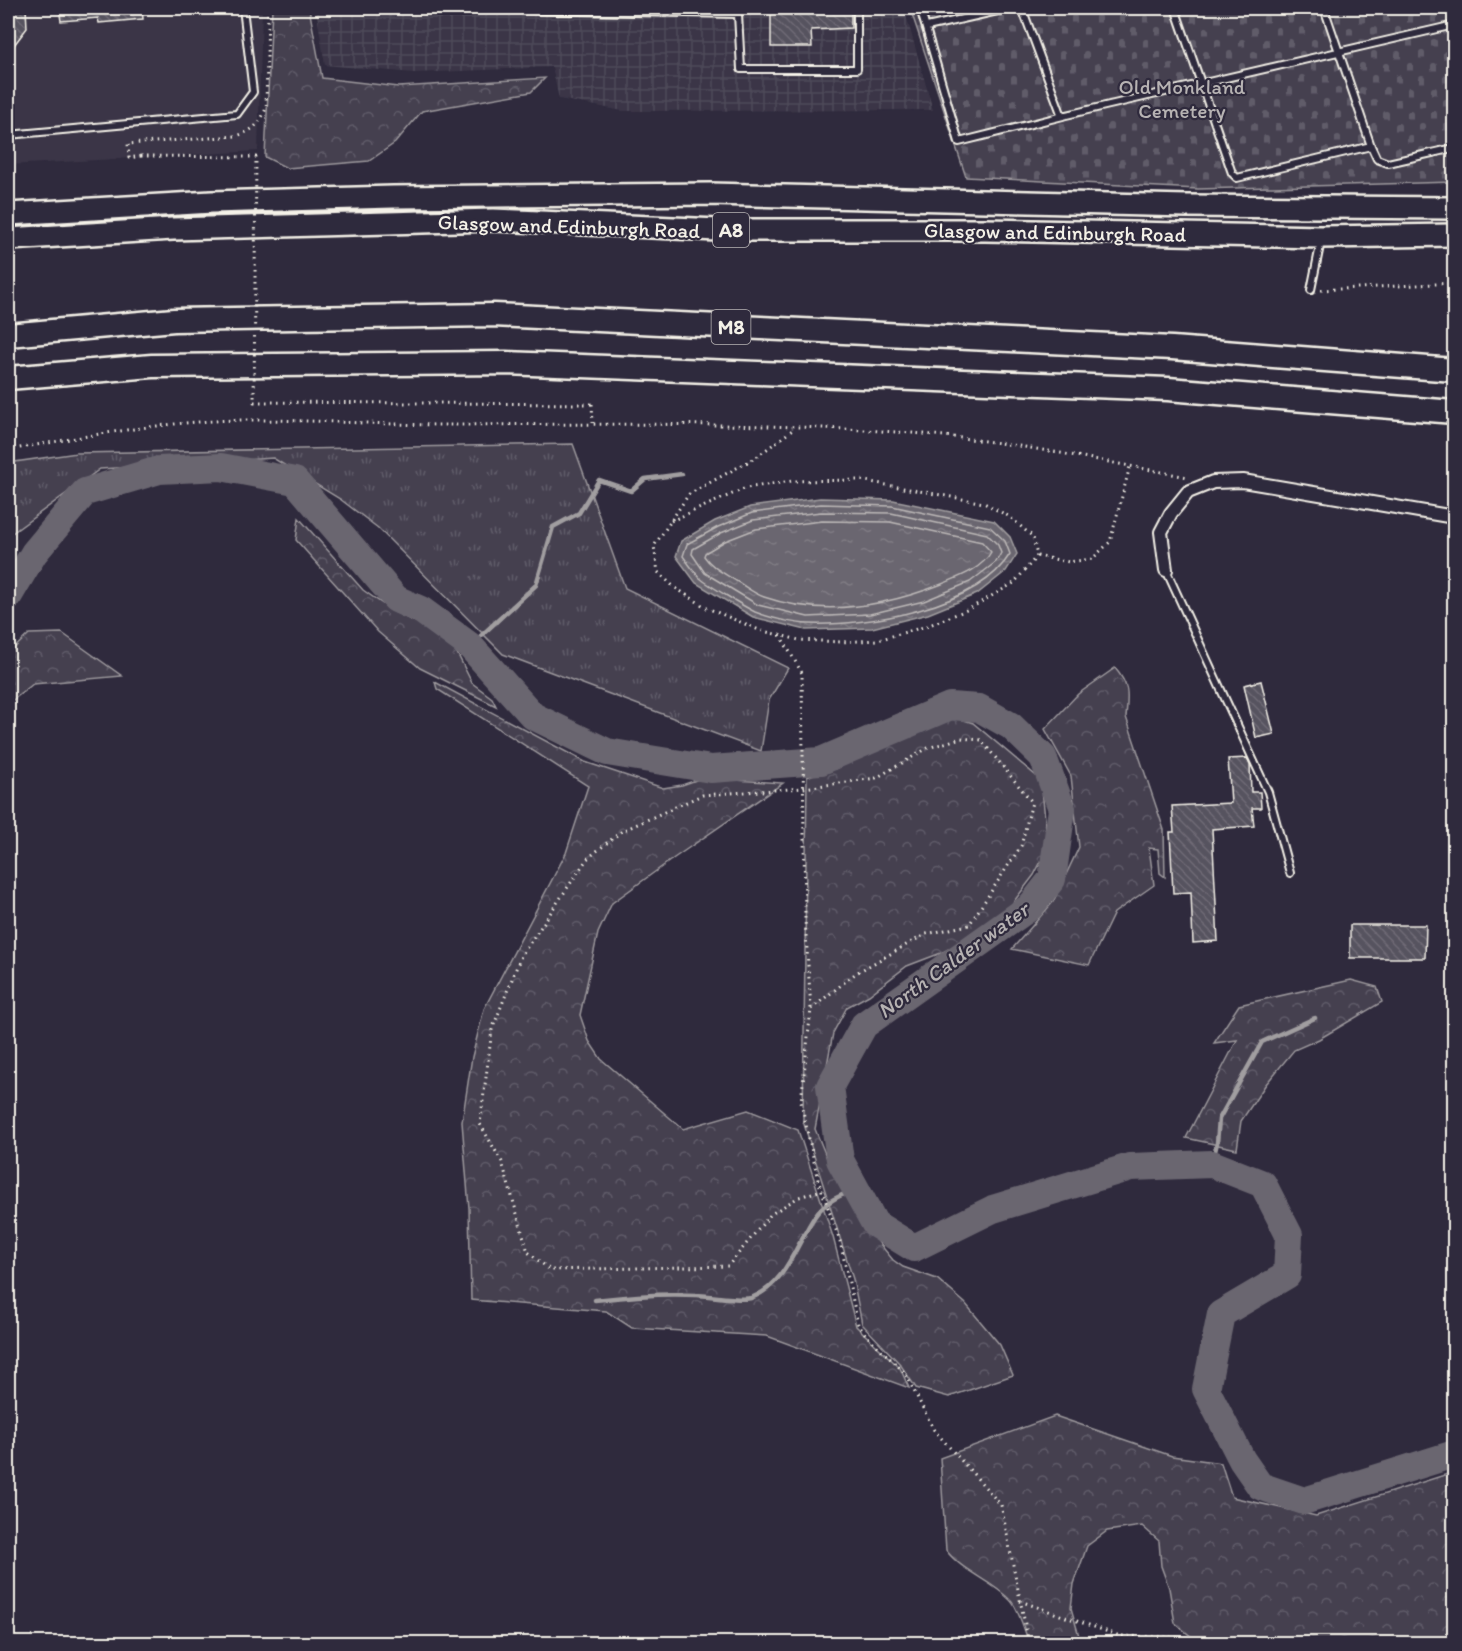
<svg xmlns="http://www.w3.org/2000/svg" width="1462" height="1651" font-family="Itim,sans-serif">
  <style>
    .built { fill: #3b3647 }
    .industrial { fill: url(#industrial-grid) }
    .grass { fill: url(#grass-tufts); stroke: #9c989c; stroke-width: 1.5 }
    .forest { fill: url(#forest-crowns); stroke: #9c989c; stroke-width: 1.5 }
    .cemetery { fill: url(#cemetery-stones); stroke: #9c989c; stroke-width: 1.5 }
    .water { fill: url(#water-ripples); stroke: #a19ea0; stroke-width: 1.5 }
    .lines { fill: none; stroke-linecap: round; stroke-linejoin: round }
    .shore { stroke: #bdb9b8; stroke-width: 1.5 }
    .stream { stroke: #a19ea0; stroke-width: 4.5 }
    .river { stroke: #6a6670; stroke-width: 28 }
    .building { fill: url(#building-back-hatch); stroke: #f4f1e8; stroke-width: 1.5 }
    .service-casing { stroke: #f4f1e8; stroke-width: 10 }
    .minor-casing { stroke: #f4f1e8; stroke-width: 16 }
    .trunk-casing { stroke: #f4f1e8; stroke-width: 26 }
    .motorway-casing { stroke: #f4f1e8; stroke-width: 27 }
    .path { stroke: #f4f1e8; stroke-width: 3; stroke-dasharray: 1.5 4.5; stroke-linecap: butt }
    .service { stroke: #2f2a3d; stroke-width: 6 }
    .minor { stroke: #2f2a3d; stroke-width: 12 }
    .trunk { stroke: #2f2a3d; stroke-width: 21 }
    .motorway { stroke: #2f2a3d; stroke-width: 22 }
    .path-bridge { stroke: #f4f1e8; stroke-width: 3; stroke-dasharray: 1.5 4.5; stroke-linecap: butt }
    .labels { text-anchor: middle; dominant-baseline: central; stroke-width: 4.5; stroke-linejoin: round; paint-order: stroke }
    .shield { fill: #2f2a3d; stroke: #b9b5b5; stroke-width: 1.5 }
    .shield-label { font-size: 20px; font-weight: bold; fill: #f4f1e8 }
    .park-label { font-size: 21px; fill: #b7b3b3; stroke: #2f2a3d }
    .street-label { font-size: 21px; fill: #f4f1e8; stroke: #2f2a3d }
    .water-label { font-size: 22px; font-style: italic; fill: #b6b2b2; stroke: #2f2a3d }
  </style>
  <defs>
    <pattern id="industrial-grid" width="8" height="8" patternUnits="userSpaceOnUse" patternTransform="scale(1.5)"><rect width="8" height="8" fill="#3b3647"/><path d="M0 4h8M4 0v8" fill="none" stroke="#4e4a59"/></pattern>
    <pattern id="grass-tufts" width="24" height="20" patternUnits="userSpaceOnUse" patternTransform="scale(1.5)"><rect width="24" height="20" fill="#454050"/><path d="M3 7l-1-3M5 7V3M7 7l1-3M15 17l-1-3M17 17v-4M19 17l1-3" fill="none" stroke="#605c69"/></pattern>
    <pattern id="forest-crowns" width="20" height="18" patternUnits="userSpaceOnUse" patternTransform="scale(1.5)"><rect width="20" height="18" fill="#454050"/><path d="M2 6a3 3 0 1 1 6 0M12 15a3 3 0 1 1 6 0" fill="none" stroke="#605c69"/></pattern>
    <pattern id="cemetery-stones" width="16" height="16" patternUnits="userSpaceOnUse" patternTransform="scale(1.5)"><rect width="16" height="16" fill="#454050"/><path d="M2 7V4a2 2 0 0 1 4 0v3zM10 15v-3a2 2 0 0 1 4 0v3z" fill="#605c69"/></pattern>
    <pattern id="water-ripples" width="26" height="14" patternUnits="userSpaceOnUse" patternTransform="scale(1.5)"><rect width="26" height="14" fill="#6a6670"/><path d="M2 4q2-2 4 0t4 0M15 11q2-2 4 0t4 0" fill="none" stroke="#807c84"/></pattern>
    <pattern id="building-back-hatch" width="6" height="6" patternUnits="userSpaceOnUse" patternTransform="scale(1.5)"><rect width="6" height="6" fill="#56525f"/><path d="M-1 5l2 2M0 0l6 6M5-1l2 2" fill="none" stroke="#6f6b76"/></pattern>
  </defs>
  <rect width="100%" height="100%" fill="#2f2a3d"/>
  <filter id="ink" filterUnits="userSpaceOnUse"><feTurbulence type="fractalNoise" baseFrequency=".0167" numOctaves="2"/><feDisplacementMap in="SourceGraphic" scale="12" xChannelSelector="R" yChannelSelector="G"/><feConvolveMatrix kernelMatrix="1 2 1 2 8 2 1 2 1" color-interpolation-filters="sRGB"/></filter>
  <g filter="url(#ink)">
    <path class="built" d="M8,8H262L258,151L8,165Z"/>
    <path class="industrial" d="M316,8H904L933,110L623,111L559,99L552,67L414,73L325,65Z"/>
    <path class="grass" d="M573,444L625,588L788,668L769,700L761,751L503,654L378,528L340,499L273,458L100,469L8,536V463L77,453Z"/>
    <path class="forest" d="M272,8H309L322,78L399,87L545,78L531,92L422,111L395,143L369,161L287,168L265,157Z
      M299,518L363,590L394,612L413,621L430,626L456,651L472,683L492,698L496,706L420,668L378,632L296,540Z
      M62,633L122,676L33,684L8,704V654L29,634Z
      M1115,668C1130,686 1128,694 1126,717L1164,830L1165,877L1160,873L1158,849L1149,848L1154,885L1114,913L1089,965L1012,949L1053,902L1079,847L1071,776L1045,729L1078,694Z
      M435,682L585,762L663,788L682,785L702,778L783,783L674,858L612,903L598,933L580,1015L589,1041L601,1059L683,1129L748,1110L798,1130L833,1237L856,1326L900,1368L909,1388L767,1336L632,1328L606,1311L471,1300L469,1208L462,1122L472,1057L484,1009L566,853L588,786L437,689Z
      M952,716L973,723L1041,780L1048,848L1034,875L1008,909L985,930L941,953L907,966L869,995L847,1007L833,1033L815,1129L830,1166L866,1227L893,1260L903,1267L937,1279L965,1303L1000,1345L1013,1375L949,1397L916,1388L900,1364L862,1324L853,1279L803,1121L807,777L931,727Z
      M1351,980L1377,987L1382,1002L1319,1039L1294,1050L1266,1084L1241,1121L1237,1149L1186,1138L1237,1040L1214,1043L1239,1005Z
      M1055,1416L1172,1456L1221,1463L1232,1497L1316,1516L1454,1472V1643H1199L1175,1623L1169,1588L1161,1566L1159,1541L1142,1526L1107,1531L1087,1546L1074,1584L1071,1608L1081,1643H1029C1025,1632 1018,1607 1010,1600C991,1580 962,1572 946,1550L940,1458Z"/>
    <path class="cemetery" d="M910,8H1454V182L1198,189L966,177Z"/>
    <path class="water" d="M820,498L893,500L994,521L1010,537L1017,554L1006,571L977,594L928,614L872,628L806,630L753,617L696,583L676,556L681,541L715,521L750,507Z"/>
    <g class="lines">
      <path class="shore" d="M821,504L892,506L990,527L1005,541L1010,554C978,608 867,626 809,624C795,624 767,617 755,612C745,607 708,585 700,578C694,572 688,563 683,556L687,544L718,527L752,513Z
        M821,512L891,513L987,534L998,545L1001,553L996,562L970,582L924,601L870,614L808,617L758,605L705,573L692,554L693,549L721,533L753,520Z
        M822,521L890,522L982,542L991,552C982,569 959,577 942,584C886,606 822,617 764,597C754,594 745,586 736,581C724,573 712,568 704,556L705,553L725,541L756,529Z"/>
      <path class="stream" d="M470,646L536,585L553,527L579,513L599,480L631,491L645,479L682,474
        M1212,1164L1217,1143L1219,1119L1262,1042L1315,1018
        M595,1300C628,1296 663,1293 696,1295C708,1295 742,1301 751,1298C786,1285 796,1244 815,1216C824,1202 841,1195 856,1189"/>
      <path class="river" d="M8,597L34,553L85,492L159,470L221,467L295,481L396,599L421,610L470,646L533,716L607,752L711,769L821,761L950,706L979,708L1011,726L1043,757L1062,809L1052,879L1030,907L864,1025L830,1086L840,1160L875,1224L914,1248L993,1209L1130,1167L1212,1164L1263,1184L1289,1235L1287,1275L1221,1314L1206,1389L1242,1460L1260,1486L1304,1501L1454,1454"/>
    </g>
    <path class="building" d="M8,8H26L27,28L8,53Z
      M59,8H142L143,19L99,23L98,18L61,21Z
      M771,8H851V28L811,30L812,47H771Z
      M1261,681L1274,734L1256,738L1244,685Z
      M1247,758L1250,764L1251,792H1260L1261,808H1252L1254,826L1212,829L1218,941L1193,943L1191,892L1173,893L1170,832H1174L1172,806L1231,803L1228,759Z
      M1350,925H1426L1425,958H1350Z"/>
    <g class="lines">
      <g class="service-casing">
        <path id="service" d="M471,8L472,9L738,14L741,69H857V8
          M920,8L959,142L1063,116
          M1022,8L1062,116L1454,25
          M1175,8L1232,173L1237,178L1371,146L1324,8
          M927,27L1011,8
          M8,135L237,114L253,92L243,8
          M1371,146L1377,159L1388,163L1454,148
          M1311,290L1321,241
          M1166,570L1268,792L1290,873"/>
      </g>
      <g class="minor-casing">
        <path id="minor" d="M1166,570L1161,532L1171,513L1188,492L1213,482L1243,481L1454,517"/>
      </g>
      <g class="trunk-casing">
        <path id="trunk" d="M8,214L212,202L393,197L710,194L1187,206L1454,208
          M8,239L173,229L493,220L718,230H985L1321,237L1454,235"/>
      </g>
      <g class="motorway-casing">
        <path id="motorway" d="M8,335L174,320L494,315L1172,348L1454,370
          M8,378L152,366L506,363L1168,389L1454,412"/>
      </g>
      <path class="path" d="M141,156L129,158L128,144L236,136C252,131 260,125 266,108L268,8
        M1321,290L1454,283
        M592,404L593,423
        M8,450C88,436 168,420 250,420C317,420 385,425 452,425C605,424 758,422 911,433C1004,440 1096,460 1188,477
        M671,521L746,488L792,481L860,480L984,503L1010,517L1033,537L1037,556L1014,583L969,609L927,626L878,640L841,642L799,640L759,630L707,608L674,587L658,572L654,546L689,494L755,458L795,428
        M1037,556L1069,562L1092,559L1110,542L1130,466
        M780,635L802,673L805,920L811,1009L801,1102L818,1180L840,1241L858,1324L866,1335L905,1373L934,1430L1001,1505L1029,1644
        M811,1009L856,973L926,934L969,925L1021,846L1032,802L981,740L961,738L928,748L876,778L804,788L702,795L622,831L587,859L521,956L492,1030L480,1124L502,1162L528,1252L550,1270L728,1266L771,1214L799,1197L822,1190
        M1020,1601L1120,1636L1193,1638L1199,1644"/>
      <use href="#service" class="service"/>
      <use href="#minor" class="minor"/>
      <use href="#trunk" class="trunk"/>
      <use href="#motorway" class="motorway"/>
      <path class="path-bridge" d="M141,156L256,157L254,402L592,404"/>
    </g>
  </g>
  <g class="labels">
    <g class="shield">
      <rect x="713" y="213" width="36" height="34" rx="4.5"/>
      <rect x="711.5" y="310" width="39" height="34" rx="4.5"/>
    </g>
    <g class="shield-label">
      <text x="731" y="230">A8</text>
      <text x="731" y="327">M8</text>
    </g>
    <g class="park-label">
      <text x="1182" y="86">Old Monkland<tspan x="1182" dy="24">Cemetery</tspan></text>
    </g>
    <g class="street-label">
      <text transform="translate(569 226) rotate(2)">Glasgow and Edinburgh Road</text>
      <text transform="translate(1055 232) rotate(1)">Glasgow and Edinburgh Road</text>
    </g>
    <g class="water-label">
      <text transform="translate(953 960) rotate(-36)">North Calder water</text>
    </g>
  </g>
  <rect width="1462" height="1651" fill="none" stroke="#2f2a3d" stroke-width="30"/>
  <rect x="15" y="15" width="1432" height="1621" fill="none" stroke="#f4f1e8" stroke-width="2" filter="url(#ink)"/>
</svg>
